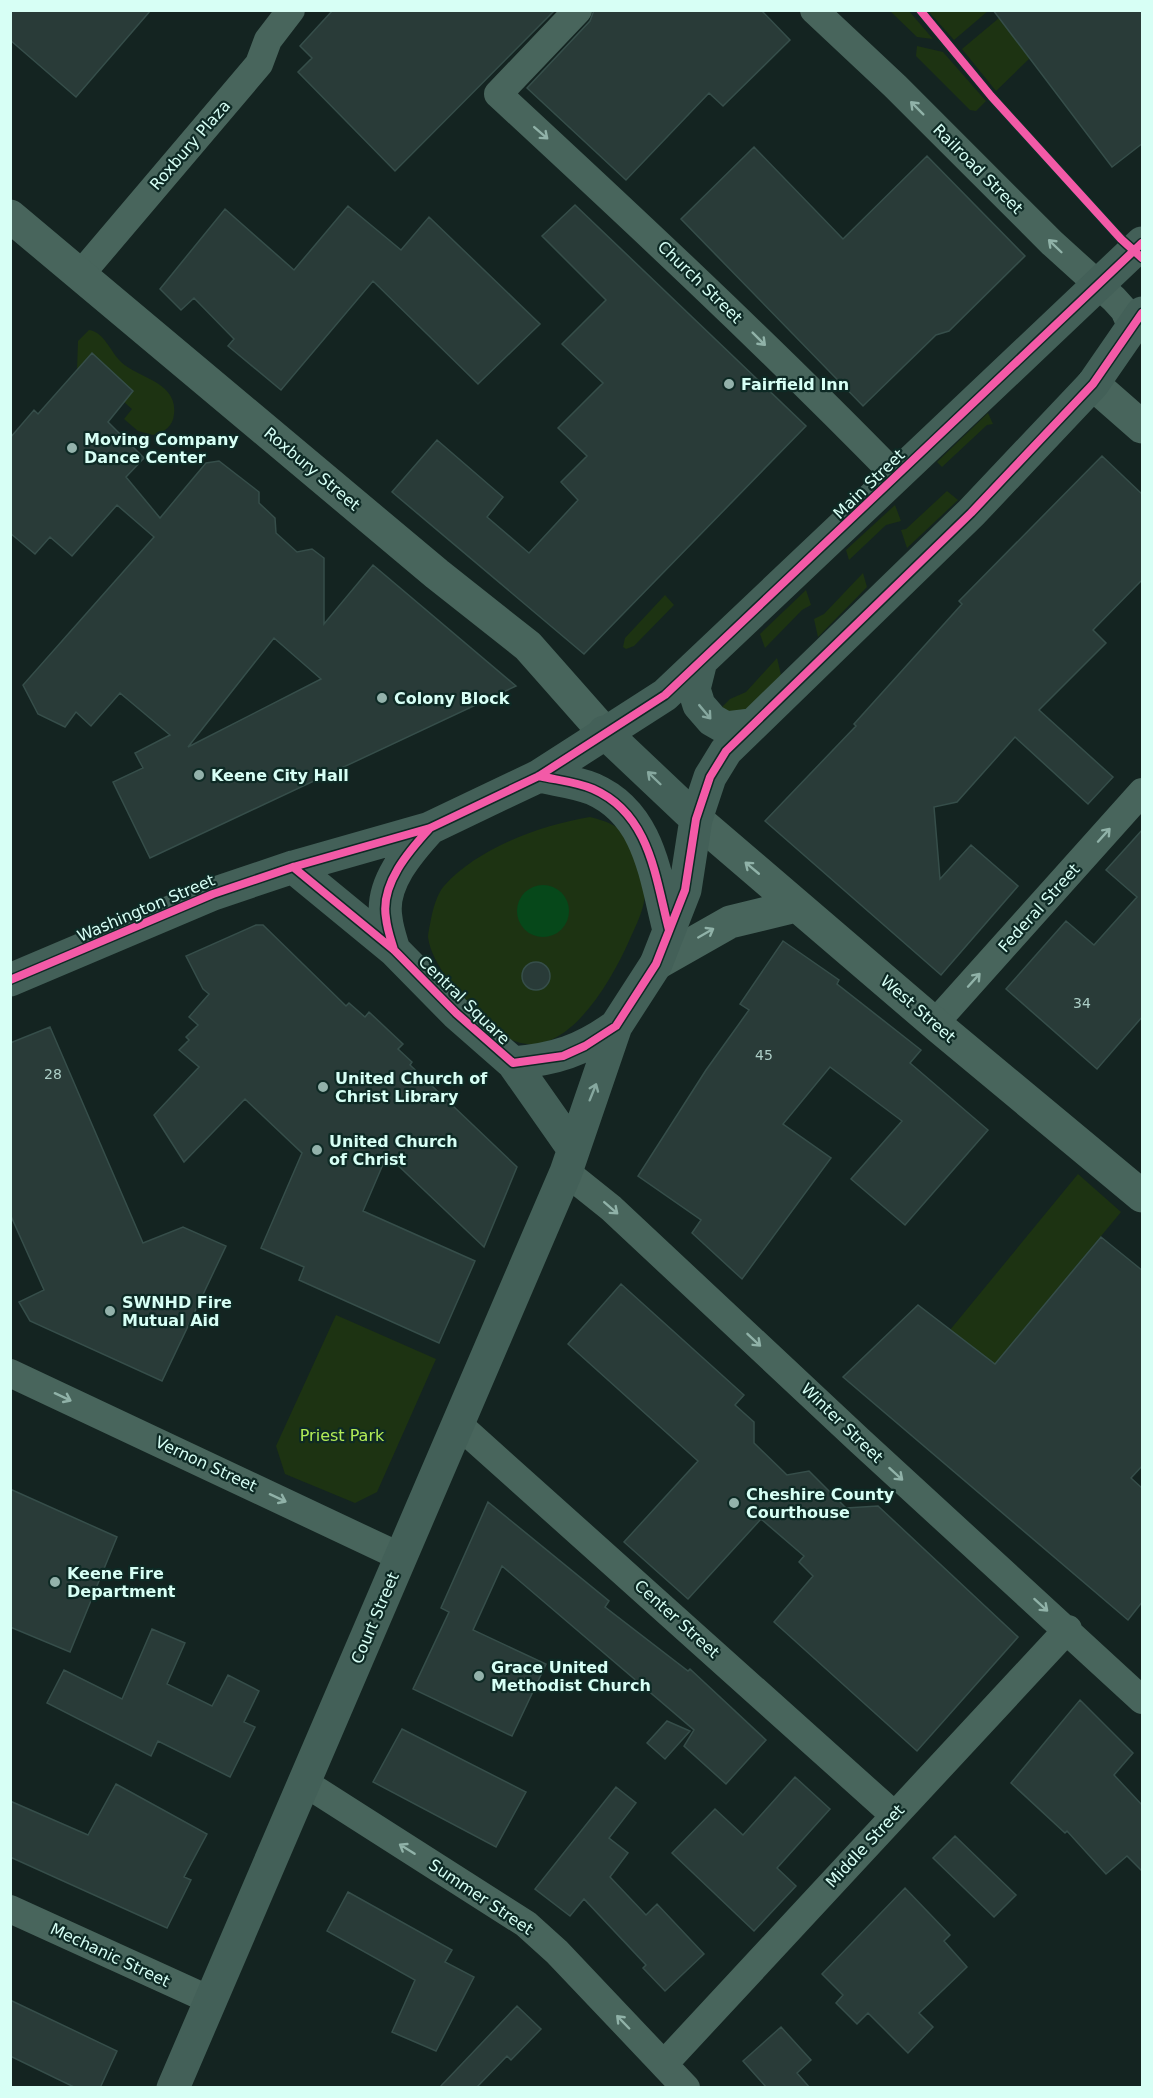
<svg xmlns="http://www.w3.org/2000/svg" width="1153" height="2098" font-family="'DejaVu Sans',sans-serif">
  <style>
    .green { fill: #1d3312 }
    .water { fill: #06481a }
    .building { fill: #293b38; stroke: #364e4a; stroke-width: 1.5; fill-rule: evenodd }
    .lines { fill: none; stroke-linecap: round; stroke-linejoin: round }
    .minor { stroke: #48655c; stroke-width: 28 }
    .tertiary { stroke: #48655c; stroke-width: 33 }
    .secondary { stroke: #436058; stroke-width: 33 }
    .cycleway-casing { stroke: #0e2a25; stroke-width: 11 }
    .cycleway { stroke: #f35aa7; stroke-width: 8 }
    .oneway { stroke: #90b2a8 }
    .oneway2 { stroke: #86a89f }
    .poi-dot { fill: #93b2ab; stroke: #0e2a25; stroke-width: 2 }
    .labels { text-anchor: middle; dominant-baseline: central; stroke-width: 4.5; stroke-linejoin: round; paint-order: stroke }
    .number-label { font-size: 14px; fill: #accec6 }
    .street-label { font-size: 16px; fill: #d7fff5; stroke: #0e2a25 }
    .poi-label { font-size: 16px; font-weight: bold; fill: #d7fff5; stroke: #0e2a25; text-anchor: start }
    .park-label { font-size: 16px; fill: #b1ec56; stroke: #0e2a25 }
  </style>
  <rect width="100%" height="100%" fill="#142421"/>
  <path class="green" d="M890,11H909L933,39L917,37Z
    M928,11H988L954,40Z
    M999,18L1030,58L996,91L962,49Z
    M917,46L943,52L986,101L976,111L970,110L916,56Z
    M89,330C104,332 110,351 121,362C138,378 178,382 174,414C173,427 164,432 153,435L138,431L124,419L132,409L124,402L133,391L92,354L77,371L78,341Z
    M988,413L993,424L987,425L942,467L937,462Z
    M947,491L958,500L907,548L901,530L906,529Z
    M895,505L901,521L886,525L849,560L846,550Z
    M863,573L867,587L818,637L814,619L824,614Z
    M806,590L811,605L802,610L765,648L760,634Z
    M665,595L674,605L634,646L626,649L623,647L625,638Z
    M777,658L781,675L746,712L718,711L730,699L746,692Z
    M590,817C623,825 630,835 639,867C641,874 645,882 645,889C646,907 636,925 629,941C608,988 554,1082 494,1028C471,1008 432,969 428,937C428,932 430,925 431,919C433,909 437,894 444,886C478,848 541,825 590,817Z
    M1078,1174L1121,1212L995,1364L950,1330Z
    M336,1315L436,1359L377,1492L355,1503L285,1474L276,1446Z"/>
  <path class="water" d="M517 911a26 26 0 1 1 52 0a26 26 0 1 1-52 0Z"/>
  <path class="building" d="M10,10H151L76,97L10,40Z
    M333,10H555L395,171L298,72L312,58L300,46Z
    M594,10H761L790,40L723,106L709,93L626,180L527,88L590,21Z
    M993,10H1143V143L1112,167Z
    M754,147L843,239L927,156L1025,256L949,331L936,335L863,406L681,219Z
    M575,205L806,426L584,654L392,492L437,440L503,497L487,517L529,553L578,500L561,482L587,456L558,428L603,383L562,344L606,300L542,236Z
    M348,206L401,250L429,217L540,324L478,384L373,281L281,390L228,346L234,339L194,298L181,310L160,289L225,209L294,270Z
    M92,353L133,391L108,422L144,458L126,477L160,518L206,463L219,461L259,492V503L275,518L276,533L297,552L312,549L324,558V624L373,565L516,686L150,858L113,782L143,768L135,753L170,735L120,693L91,726L76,712L65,727L38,714L23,685L154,537L117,505L72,556L50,537L35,554L10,533V438L34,410L38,414ZM274,638L321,679L188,747Z
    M1102,456L1143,495V579L1093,630L1106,643L1039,710L1113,777L1088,804L1015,737L957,802L934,807L940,879L971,845L1018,886L941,975L765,821L856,726L854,724L962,604L959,601Z
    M1143,829V1016L1097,1069L1006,989L1066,921L1094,945L1137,897L1106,870Z
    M256,925H263L346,1006L349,1003L365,1017L369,1012L403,1044L398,1049L412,1062L410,1065L517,1167L484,1247L387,1155L363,1211L475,1261L439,1343L299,1280L304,1267L261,1248L302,1153L245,1099L184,1162L154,1115L199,1067L179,1050L189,1040L186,1037L198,1025L189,1017L209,994L203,989L186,956Z
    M783,941L839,980L837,984L921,1050L910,1063L988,1130L905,1225L851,1179L902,1121L830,1067L783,1124L831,1158L742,1279L692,1233L701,1220L638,1176L706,1070L749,1010L740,1004Z
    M522 976a14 14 0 1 1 28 0a14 14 0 1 1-28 0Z
    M50,1027L143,1243L183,1227L226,1246L162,1381L30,1321L19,1302L44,1290L10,1214V1043Z
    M1101,1237L1143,1271V1465L1131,1478L1143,1489V1601L1128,1620L843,1377L918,1305L995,1364Z
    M621,1284L744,1395L735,1405L754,1422V1443L787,1475L809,1471L846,1508L878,1506L1018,1637L917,1751L774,1622L813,1576L799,1562L804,1556L761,1519L688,1599L624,1542L698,1461L568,1344Z
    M10,1489L117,1537L70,1652L10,1627Z
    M488,1502L609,1601L605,1607L688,1671L690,1669L766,1740L726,1784L684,1746L694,1730L502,1566L473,1630L546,1664L512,1736L413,1689L449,1612L441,1608Z
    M152,1629L185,1643L167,1684L212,1706L228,1675L259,1691L244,1722L255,1727L230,1777L158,1741L151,1756L47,1703L64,1670L122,1699Z
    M1080,1700L1133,1753L1114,1775L1143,1806V1872L1127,1856L1106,1874L1067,1831L1065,1833L1011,1783Z
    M667,1721L690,1731L665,1759L647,1743Z
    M402,1729L526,1792L496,1847L373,1782Z
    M795,1777L830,1809L777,1868L796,1886L754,1931L672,1853L715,1809L743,1835Z
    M116,1784L207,1834L184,1877L191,1880L167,1928L10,1857V1801L88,1835Z
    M616,1787L636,1803L609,1838L628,1853L610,1877L646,1915L657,1904L704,1954L665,1991L643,1968L646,1965L584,1899L570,1916L535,1889Z
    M955,1836L1016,1895L994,1917L933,1858Z
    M905,1888L950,1935L944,1941L967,1967L919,2013L933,2027L908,2053L868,2013L857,2024L836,2003L843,1995L822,1974Z
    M348,1892L452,1950L445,1962L474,1977L436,2051L392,2032L415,1980L327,1931Z
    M10,2000L117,2051L100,2088H76L10,2056Z
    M517,2006L541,2029L511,2060L507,2056L476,2088H439Z
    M781,2027L811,2060L797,2073L810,2088H767L743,2061Z"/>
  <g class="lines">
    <path class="minor" d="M578,10L498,94C633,219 767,344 896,476
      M814,10L895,86L1052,243L1114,299L1124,310L1129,321V334
      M80,275L259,64L268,40L291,10
      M935,1023L1142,792
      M566,1172L611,1208L860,1441L1142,1700
      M10,1373L401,1557
      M459,1425L894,1815
      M305,1783L526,1924L557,1952L686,2088
      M10,1909L210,2000
      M664,2064L1068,1629"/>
    <path class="tertiary" d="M10,216L437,574L528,646L604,732
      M1093,384L1142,427
      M696,819L940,1028L1142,1196
      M656,964L730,922L796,906"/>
    <path class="secondary" d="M700,665L694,689L699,705L712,720L726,728L751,725
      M604,732L696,819
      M539,776C556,780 577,782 593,789C650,814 655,876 669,930
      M293,867L394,950L456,1013L513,1063L572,1147
      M394,950C391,940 387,929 386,918C380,884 409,851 430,828
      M10,980L213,894L293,867L430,828L539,776L665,695L1142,243
      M513,1063C556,1059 581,1051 616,1026
      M173,2088L566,1172L616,1026L656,964L685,890L696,819L710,777L726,751L971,513L1093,384L1142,313"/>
    <g class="cycleway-casing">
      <path id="cycleway" d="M920,10L991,96L1121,239L1142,258
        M539,776C556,780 577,782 593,789C650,814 655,876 669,930
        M293,867L394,950L456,1013L513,1063L563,1056L585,1046L616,1026L656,964L685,890L696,819L710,777L726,751L971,513L1093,384L1142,313
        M394,950C391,940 387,929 386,918C380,884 409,851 430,828
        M10,980L213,894L293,867L430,828L539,776L665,695L1142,243"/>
    </g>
    <use href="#cycleway" class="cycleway"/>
  </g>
  <defs><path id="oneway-shaft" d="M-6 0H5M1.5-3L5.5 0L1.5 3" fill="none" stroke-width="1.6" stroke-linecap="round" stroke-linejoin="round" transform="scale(1.5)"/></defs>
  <g class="oneway">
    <use href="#oneway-shaft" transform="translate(917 108) rotate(-135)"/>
    <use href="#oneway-shaft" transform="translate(541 133) rotate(41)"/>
    <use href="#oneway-shaft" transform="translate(1055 246) rotate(-136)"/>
    <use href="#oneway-shaft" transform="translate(759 339) rotate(45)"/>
    <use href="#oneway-shaft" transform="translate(1104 835) rotate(-48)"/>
    <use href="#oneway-shaft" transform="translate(752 868) rotate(-140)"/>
    <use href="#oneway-shaft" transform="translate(706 933) rotate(-30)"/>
    <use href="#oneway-shaft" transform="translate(974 980) rotate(-48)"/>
    <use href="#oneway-shaft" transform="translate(611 1208) rotate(41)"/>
    <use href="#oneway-shaft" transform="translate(754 1340) rotate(43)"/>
    <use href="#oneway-shaft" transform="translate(63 1397) rotate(25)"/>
    <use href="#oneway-shaft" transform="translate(896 1474) rotate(42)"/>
    <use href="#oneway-shaft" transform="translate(278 1498) rotate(25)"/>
    <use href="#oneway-shaft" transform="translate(1041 1605) rotate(42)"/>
    <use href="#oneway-shaft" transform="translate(407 1849) rotate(-148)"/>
    <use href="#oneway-shaft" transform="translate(623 2022) rotate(-134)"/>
  </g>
  <g class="oneway2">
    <use href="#oneway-shaft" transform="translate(705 712) rotate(50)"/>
    <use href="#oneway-shaft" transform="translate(654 778) rotate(-136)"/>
    <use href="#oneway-shaft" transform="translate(593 1092) rotate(-68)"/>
  </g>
  <g class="poi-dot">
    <circle cx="729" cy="384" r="6"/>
    <circle cx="72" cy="448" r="6"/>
    <circle cx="382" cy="698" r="6"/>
    <circle cx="199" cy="775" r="6"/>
    <circle cx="323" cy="1087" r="6"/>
    <circle cx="317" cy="1150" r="6"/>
    <circle cx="110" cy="1311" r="6"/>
    <circle cx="734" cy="1503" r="6"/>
    <circle cx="55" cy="1582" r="6"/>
    <circle cx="479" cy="1676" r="6"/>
  </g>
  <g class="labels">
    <g class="number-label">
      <text x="1082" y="1003">34</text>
      <text x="764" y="1055">45</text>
      <text x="53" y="1074">28</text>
    </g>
    <g class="street-label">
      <text transform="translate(190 145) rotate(-49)">Roxbury Plaza</text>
      <text transform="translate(978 169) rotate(45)">Railroad Street</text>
      <text transform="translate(700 282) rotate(44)">Church Street</text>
      <text transform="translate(312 469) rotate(40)">Roxbury Street</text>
      <text transform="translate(869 484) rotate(-44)">Main Street</text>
      <text transform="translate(146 908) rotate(-23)">Washington Street</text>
      <text transform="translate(1039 908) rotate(-48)">Federal Street</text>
      <text transform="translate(464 1000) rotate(44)">Central Square</text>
      <text transform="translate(918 1009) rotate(41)">West Street</text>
      <text transform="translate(842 1423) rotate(44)">Winter Street</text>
      <text transform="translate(206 1464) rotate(25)">Vernon Street</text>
      <text transform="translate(375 1618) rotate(-67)">Court Street</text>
      <text transform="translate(677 1619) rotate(42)">Center Street</text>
      <text transform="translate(865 1846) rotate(-47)">Middle Street</text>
      <text transform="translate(481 1897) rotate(34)">Summer Street</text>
      <text transform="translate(110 1955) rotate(25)">Mechanic Street</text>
    </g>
    <g class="poi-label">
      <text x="741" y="384">Fairfield Inn</text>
      <text x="84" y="439">Moving Company<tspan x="84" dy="18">Dance Center</tspan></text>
      <text x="394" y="698">Colony Block</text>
      <text x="211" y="775">Keene City Hall</text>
      <text x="335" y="1078">United Church of<tspan x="335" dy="18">Christ Library</tspan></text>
      <text x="329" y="1141">United Church<tspan x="329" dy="18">of Christ</tspan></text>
      <text x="122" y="1302">SWNHD Fire<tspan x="122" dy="18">Mutual Aid</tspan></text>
      <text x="746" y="1494">Cheshire County<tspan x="746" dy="18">Courthouse</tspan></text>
      <text x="67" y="1573">Keene Fire<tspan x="67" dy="18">Department</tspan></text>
      <text x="491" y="1667">Grace United<tspan x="491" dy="18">Methodist Church</tspan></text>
    </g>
    <g class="park-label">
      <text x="342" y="1435">Priest Park</text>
    </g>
  </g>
  <rect width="1153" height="2098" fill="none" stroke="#d7fff5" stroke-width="24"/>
</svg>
